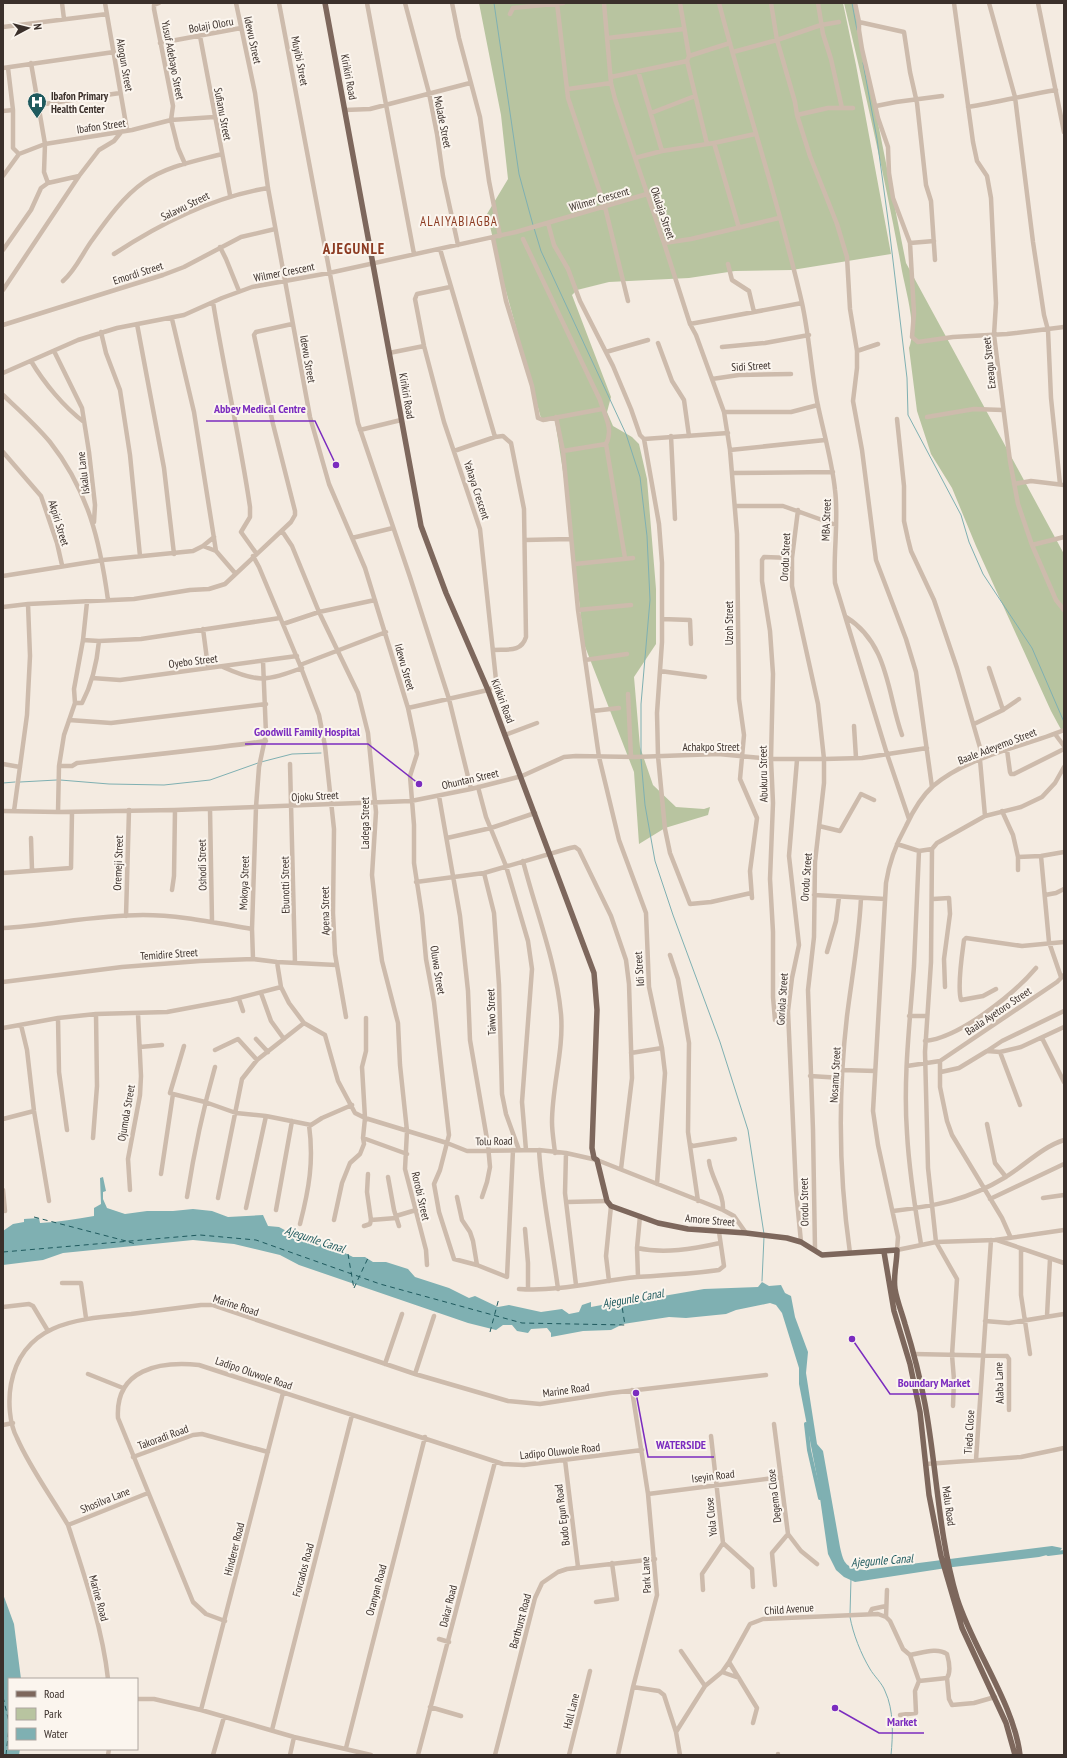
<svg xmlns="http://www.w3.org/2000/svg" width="1067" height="1758" font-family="'PT Sans Narrow',sans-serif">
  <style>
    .green { fill: #b8c4a0 }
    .water { fill: #7fb0b2 }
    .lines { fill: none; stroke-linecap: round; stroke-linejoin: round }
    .stream { stroke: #7fb0b2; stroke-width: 1 }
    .canal { stroke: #7fb0b2; stroke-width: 4 }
    .ferry { stroke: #1f5a5e; stroke-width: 1; stroke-dasharray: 5 4; stroke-linecap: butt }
    .minor { stroke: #cdbbac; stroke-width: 4.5 }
    .major { stroke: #7d675c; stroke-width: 5.5 }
    .labels { text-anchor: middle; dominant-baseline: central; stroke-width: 4; stroke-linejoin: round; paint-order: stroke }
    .street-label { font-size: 11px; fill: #3b302b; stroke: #fbf5ee }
    .poi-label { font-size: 11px; font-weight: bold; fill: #3b302b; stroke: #fbf5ee; text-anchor: start }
    .water-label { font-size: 12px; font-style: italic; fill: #1f5a5e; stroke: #fbf5ee }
    .quarter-label { font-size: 13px; letter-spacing: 1px; fill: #8c3b22; stroke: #fbf5ee }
    .district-label { font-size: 15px; font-weight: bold; letter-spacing: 1px; fill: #8c3b22; stroke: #fbf5ee }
    .leader { fill: none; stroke: #7b2cbf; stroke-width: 1.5 }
    .callout-dot { fill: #7b2cbf; stroke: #fbf5ee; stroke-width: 1.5 }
    .callout-label { font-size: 12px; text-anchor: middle; font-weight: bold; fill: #7b2cbf; stroke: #fbf5ee; stroke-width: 4; stroke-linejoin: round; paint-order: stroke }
  </style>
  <rect width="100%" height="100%" fill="#f4ebe1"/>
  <path class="green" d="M479,3H843L856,65L891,254L792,270L735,271L689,278L609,282L577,290L572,295L611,397L607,412L613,426L632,437L639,444L647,479L656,589V644L634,677L640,747L653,785L676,807L704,809L710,807L708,815L665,828L639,844L634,772L584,644L568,504L555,420L542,422L504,284L487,214L508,179L501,115Z
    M844,3H854L906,263L1064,554V735L1051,711L976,546L952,488L931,454L917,411L909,348C917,328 906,292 902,271C886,181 865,92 844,3Z"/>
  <path class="water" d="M103,1177L106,1191L103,1192V1199L107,1208L125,1214L147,1211H173L193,1209L212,1211L228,1217L263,1215L268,1226L279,1227L294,1235H310L338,1246L339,1250L353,1257H365L373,1262H386L408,1269L415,1277L449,1288L469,1298L475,1296L498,1307L509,1305L541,1312L562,1309L569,1314L579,1312L582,1305L591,1302V1307L607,1304L613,1301L640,1300L704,1289L758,1287L762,1282L769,1286L781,1285L785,1293L791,1296L795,1317L808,1352L806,1373L817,1444L823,1451L840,1547C844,1565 846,1567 864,1570L1052,1546L1062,1548L1059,1552L1039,1557L953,1567L855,1582L844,1577L836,1570L828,1554L817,1477L799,1384V1368L782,1313L776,1305L770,1303L736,1310L726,1314L686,1318L669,1317L623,1324L611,1330L583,1331L551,1337V1333L547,1328L531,1329L528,1333L517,1331L512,1325H503L496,1330L468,1323L299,1265L280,1255L234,1244L193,1240L63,1253L43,1260L3,1265V1231L13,1224L24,1222V1219L39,1218L40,1223C59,1222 76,1219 94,1216V1208L101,1204L100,1178Z
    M3,1594L14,1624L21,1679H9V1749H20L19,1755H3Z"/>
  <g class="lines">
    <path class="stream" d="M494,3L519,174L533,225
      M852,3L857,30
      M863,63L877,139L889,227L907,378L908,415L961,515L969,542L983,574L1032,648L1064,722
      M534,228L541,251L626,434L640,477L647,536L650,600L641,704V756
      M641,759L645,805L655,861L673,915L720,1042L748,1130L764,1234
      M261,762L292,754L321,753
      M60,780L109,784L164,785L210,780L258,763
      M20,782L57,780
      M3,783L15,782
      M762,1281L764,1237
      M850,1614L851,1579
      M850,1617C853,1634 861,1654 870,1669C874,1676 882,1683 885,1691C894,1710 893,1735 891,1755"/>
    <path class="canal" d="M806,1424L809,1450L820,1498
      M1048,1554L1064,1552"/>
    <path class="ferry" d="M34,1217L126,1241
      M129,1242L136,1244
      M3,1252L200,1235L256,1240L380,1284L522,1323L625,1325L621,1300
      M348,1254L354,1289
      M354,1288L368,1258
      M490,1332L499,1298
      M3,1697L9,1722
      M6,1755L9,1727"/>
    <path class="minor" d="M62,3L64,19
      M105,3L127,130
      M159,3L154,5V9L173,106L171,120L178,148L185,164
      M236,3L255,93L268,188L310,417L329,484L365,568L408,708L415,741L417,754L410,776L414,825V863L422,915L426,959L434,1002L449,1135L440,1170L434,1184L439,1212L454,1259L477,1265L507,1277L513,1150
      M279,3L358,423L410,577L449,699L471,789
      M367,3L414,254
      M405,3L429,93L437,134L443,176L458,245
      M452,3L459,38L480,117L489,181L500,236
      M557,3L568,98L605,207L628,301
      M604,3L611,83L615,99L664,243L690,324L696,335L724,412L730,450L737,534L739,699L744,735L740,779L757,818L750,871L752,898
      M680,3L689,56L687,61L707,144
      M719,3C745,103 779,202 802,303C809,335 811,368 817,401C823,431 832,460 835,490C839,521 833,552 835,583L887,754L909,819
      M771,3L777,40L795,102L797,115L810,156L837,224L847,257L850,309L857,351V368L853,401L862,450L876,560L906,639L916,672L932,787
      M818,3L823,34L831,59L842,108
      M855,3L859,22V30L862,49L878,118L888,147L889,173L893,198L910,243L914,313L912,337L918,342L953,337L1007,334L1064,327
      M954,3L973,142L977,161L987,176L991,198L996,303L994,335L1010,461L1018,504L1032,545L1056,600L1064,610
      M989,3L1015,97L1033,242L1044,315L1048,330L1051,398L1060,484
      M1038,3L1064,132
      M510,14L513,8L563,3
      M859,22L904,32L910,72L917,103L926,185L931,201L935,260
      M3,27L107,14
      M200,36L230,195
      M608,38L684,29
      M160,43L241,28
      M733,52L777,40L821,25L839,22
      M689,56L730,43
      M3,68L114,52
      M8,68L13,110V148L19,154
      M638,71L662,151
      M611,77L687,61
      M568,89L611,83
      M38,105L120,93
      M876,106L896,102L942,96
      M968,107C998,102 1027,95 1056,90
      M345,110L370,109L470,83
      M3,111L13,110
      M651,113L695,96
      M797,115L828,108H853
      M714,143L739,228
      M635,158L662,151L714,143L755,134
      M3,176L19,154L45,144L132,130L171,120L214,117
      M48,183L79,176
      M548,223L554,245L568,269L580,301L613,366L631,409L640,435L644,439L659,524L662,563V642L657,713L658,756L665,829L670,853L690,904L711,902L751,893
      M493,238L506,301L532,386L538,418L543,420L602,409
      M523,239L600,400C604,414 614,429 606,444L563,451
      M664,243L691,239L779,218
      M910,243L934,241
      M220,247L226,259L239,291
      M440,249L495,437
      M3,250L31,210L41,188L48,183L44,172L45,144L31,63
      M114,254C161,223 213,197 268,188
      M728,264L732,280L749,291L754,312
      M63,281C76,270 83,252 93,239C108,218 124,196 144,182C167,166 196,161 222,154
      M3,290L79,176L99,150L114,141L122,131
      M213,302C224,370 240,438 250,507V517L241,532L256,553
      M172,319L194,412L216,551L235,573
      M137,324L164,468L174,554
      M690,324L802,303
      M3,325L163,275L184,267L241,237L275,229
      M101,332L106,353L120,390L130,455L140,556
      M658,343L672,381L684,400L689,436
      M722,347L765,343L809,335
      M54,351L82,408L89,452L95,505L94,522
      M857,351L878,344
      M606,352L648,340
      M389,353L424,346
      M31,361C44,383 64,407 84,422
      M3,373L78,340L117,328L184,315L222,298L252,287L329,273L516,232L647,194
      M712,379L739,375L791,374
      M3,395C19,410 36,425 50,442C88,490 100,541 108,600
      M724,412H791L818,405
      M556,417L563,451L578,610L599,757L619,840L646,913L649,987L662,1048L665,1073L657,1184
      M927,417L974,409L1003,410
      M897,419L904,486V521L908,539L911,551L934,600L957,668L983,758
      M360,430L401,420
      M671,436L675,519
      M644,439L728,433
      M606,444L625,558
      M730,450L825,440
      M454,451L495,437L503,436L511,443L524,509L526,637C521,653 507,649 493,650
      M3,452L41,496L57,543L62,565
      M733,473L833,472
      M1014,484L1031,481L1064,485
      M736,506H783L836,525
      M798,510L792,558V586L818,704L824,759V783L815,862L814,937L808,990L813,1130L815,1249
      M282,531L292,546L319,612L358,693L368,733L376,812L372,875L378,930L382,961L398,1023L400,1065L407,1131L405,1169L426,1250L427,1265
      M352,538L393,528
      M525,540L571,539
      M1032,545L1064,537
      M203,546L214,537
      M253,556L259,567L300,665L319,715L325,746L334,829L333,913L335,954L346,1017
      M575,564L633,558
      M3,576L103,560L193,551L203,546L216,551
      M3,607L28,604L134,599L190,590L209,589L225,584L291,522L295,515V511L273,424L254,335L256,332L292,324
      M578,610L631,605
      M846,617C889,644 887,693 902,735
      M662,619L690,620L691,644
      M283,624L319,612L375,600
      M203,629L208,667
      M83,640L99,641L141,639L280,618
      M585,660L627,654
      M300,665L386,632
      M223,667C258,683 266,681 302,668
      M989,668L1003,710
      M660,671L705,677
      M92,678L120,680L297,656
      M628,694L631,757
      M75,703H82C92,684 97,662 99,641
      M408,708L488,690L494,687L496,680L480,529L444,422L424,346L415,299L417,294L450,287
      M593,711L619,708
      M69,720L111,723L266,704
      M974,724L1003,710L1019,699
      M854,726L856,758
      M1064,730C1021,748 970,755 933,786C922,796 912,813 906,826C896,844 889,863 886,883L873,1111L878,1145L898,1237L897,1250L936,1242L995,1240L1064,1230
      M1055,734L1064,746
      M505,735L537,723
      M1007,750L1010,772L1011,774H1014L1064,749
      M797,760L789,856L799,945L792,978L788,1011L796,1190L801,1242
      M980,760L985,816
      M3,764L20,767
      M290,764L295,963
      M59,766H72L77,763C140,756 203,750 266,741
      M478,787L486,817L506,866L528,941L532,969L522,1102L526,1150
      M439,796L460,916L468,991L470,1040L488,1145L490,1167L487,1182L482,1197
      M210,809L212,921
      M3,811L58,812L175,810L411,801L471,789L522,776L564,757L576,756L635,757L718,754L771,759H824L862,758L927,748
      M14,811L27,715L30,656L28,604
      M1002,811L1013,835L1018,857L1041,856L1064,852
      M58,812L59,766L64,735L75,703L74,689L83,640L87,602
      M819,826L840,831L861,794L874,800
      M31,838L32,870
      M447,838L491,828L535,813
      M897,844L919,851L932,849L937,843L985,816L1021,807L1042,797L1055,783L1064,767
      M932,849L931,962L925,1052L928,1168L936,1242L957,1279L952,1355L954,1380L953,1406
      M919,851C917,889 916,928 914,966C910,1022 903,1077 907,1133C909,1170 915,1208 921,1244
      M1041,856L1049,942L1061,977
      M523,861C536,912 556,961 561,1014C564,1050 552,1086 552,1122C552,1132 554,1143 555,1153
      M1018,870V857
      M3,873L71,868L72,812
      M484,873L494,913L499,985L502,1094L506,1114L519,1150
      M416,882L484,873L570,848L575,847L579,850L611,916L626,960L629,984L632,1078L621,1169
      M172,890L174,876L175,810
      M814,895L885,899
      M1045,895L1056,893L1064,889
      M933,899L949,898L950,914L944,959L945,987
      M126,916L129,810
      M3,928C50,925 96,915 143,915C180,915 216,923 252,929
      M827,952L836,921L839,897
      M670,955L678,979L689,1043L688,1132L698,1201
      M253,959L252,929L256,807L259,767L266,734L263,661
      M277,962L281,987L289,1003L304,1023L325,1035L338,1081L355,1113L365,1118L447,1143L467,1151L539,1150L566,1153L597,1160L723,1210L734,1216L746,1233
      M3,982L122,967L200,961L253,959L277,962L336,965
      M996,989L983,996L961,1000C957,986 962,955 964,940L966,938L1022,946L1064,942
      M261,993L271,1021L284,1039
      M239,999L243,1011
      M909,1016H926
      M58,1018L59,1072L67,1130
      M775,1020L773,997V932L770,879L773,803L771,759L773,674L770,631L762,581V560L764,557L792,558
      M21,1025L27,1050L34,1111L49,1201
      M3,1028L58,1018L96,1014L167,1012L231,1000L281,987
      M1042,1038L1064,1082
      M256,1039L268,1052
      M925,1041C959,1038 1014,994 1036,968
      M140,1047L162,1045
      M215,1050L238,1039L257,1060
      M987,1051L1002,1041L1064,1011
      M1000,1052L1020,1105
      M631,1053L662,1048
      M940,1061V1087L947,1121L952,1135L1002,1218L1010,1236
      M907,1066L940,1061L1057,982L1064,975
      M843,1070L875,1071
      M941,1072L959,1068L987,1051L1000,1052L1021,1047L1064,1027
      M810,1076L842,1078
      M173,1094L205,1102L236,1113L266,1116L311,1125L322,1118L352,1105
      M3,1119L34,1111
      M987,1124L995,1163L1006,1177
      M93,1138L97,1086L96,1014
      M363,1138L407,1154
      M690,1144L693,1146L735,1139
      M539,1150C542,1197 552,1242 558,1289
      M566,1153L565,1193L576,1285
      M709,1161C711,1178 724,1193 723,1210
      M161,1174L173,1094L170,1093L184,1046
      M368,1174L367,1192L371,1220
      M388,1177L394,1210L399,1226
      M3,1190L5,1211
      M130,1190L128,1159L140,1095L141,1076L138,1014
      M187,1197C194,1152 203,1109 215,1067
      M457,1197L462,1220L470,1232L473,1241L477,1265
      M218,1198L242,1079L257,1060L304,1023
      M1043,1198L1064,1195
      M990,1199L1064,1164
      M567,1202L607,1201
      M246,1208L266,1116
      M276,1210L292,1121
      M893,1211C935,1206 968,1200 1004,1178C1024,1166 1042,1147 1064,1140
      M396,1216L416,1210
      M334,1220L342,1183L350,1163L360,1154L364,1144L363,1138L365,1118L362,1067L366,1051V1018
      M300,1224C309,1189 314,1161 309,1125
      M364,1226L370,1224L371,1220L396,1218
      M525,1229L528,1263V1289
      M997,1240L1064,1263
      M637,1248C664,1254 693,1249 720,1243
      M1021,1249V1295L1030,1354
      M850,1253C839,1176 838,1094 847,1016C852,976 859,939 861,898
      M638,1277L637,1248L640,1216
      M609,1281L606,1256L611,1206
      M62,1283H81L86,1318
      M519,1289C559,1292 598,1281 637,1277C665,1275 692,1274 719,1270L724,1266L719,1232
      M3,1307L29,1304L33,1306L48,1331
      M1047,1316L1050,1259
      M985,1321L1009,1323L1064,1314
      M914,1354L1007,1356L1009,1359V1410
      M385,1364L402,1314
      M88,1374L123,1388
      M415,1374L434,1316
      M774,1424L788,1534L772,1553L775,1585
      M3,1425L13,1423
      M133,1457L193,1435L202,1434L268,1452
      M565,1460L578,1567
      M976,1460L991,1240
      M926,1464L1021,1457L1064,1448
      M648,1494L781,1477
      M68,1525L148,1493
      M788,1534L801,1551L817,1564
      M723,1543L752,1569L753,1587
      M703,1590L702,1574L723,1543L711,1436
      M596,1602L617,1599L612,1563
      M870,1613L872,1609L886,1606
      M886,1617L887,1590
      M225,1621L206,1614L193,1602L118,1418C115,1369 160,1361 199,1365L503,1464L524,1465L642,1450
      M439,1639L449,1642
      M681,1651L705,1686
      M910,1655C922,1653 937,1647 947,1654C949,1661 951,1672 947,1678
      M729,1662L757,1708L753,1723
      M722,1672L739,1678
      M108,1679C103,1632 86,1580 71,1534L68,1525C51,1496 30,1468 17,1438C9,1423 8,1400 11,1384C23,1321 80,1319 131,1314C154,1311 177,1308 201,1305H213L415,1374L508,1401L540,1404L611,1393L766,1375
      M633,1687L659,1691L664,1695L676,1732
      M137,1699H154L201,1710L294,1737L371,1755
      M430,1707L461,1716
      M201,1710L283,1393
      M900,1715L916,1713L915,1691L919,1681
      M272,1730L352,1415
      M346,1748L425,1437
      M108,1755L109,1749
      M213,1755L224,1717
      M290,1755L294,1737
      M418,1755L495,1462
      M495,1755L535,1598L542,1583L558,1572L567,1569L655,1559
      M569,1755L590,1671
      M618,1755L633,1687L657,1595L648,1494L632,1390
      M680,1755L676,1732L705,1686L722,1672L729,1662L750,1624L763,1619L878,1614L886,1617L890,1621L903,1649L910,1655L919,1681L947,1678L949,1699L952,1705L974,1703L995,1697
      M778,1755V1754"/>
    <path class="major" d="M325,3L421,526L446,593L488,690L594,973L597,1010L592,1148L594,1158L597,1160L607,1201L611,1206L658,1223L688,1229L746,1233L787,1238L801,1242L822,1255L897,1250C897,1263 893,1276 895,1289C897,1301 902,1313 905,1324C913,1350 920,1377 925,1404C937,1468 938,1534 957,1598C973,1649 1014,1704 1020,1755
      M884,1252L894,1311L910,1364L920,1412L929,1495L941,1556L962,1628L1006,1723L1015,1755"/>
  </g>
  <defs>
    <g id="hospital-pin" transform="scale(1)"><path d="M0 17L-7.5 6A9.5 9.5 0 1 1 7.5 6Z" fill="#1f5a5e" stroke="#fbf5ee"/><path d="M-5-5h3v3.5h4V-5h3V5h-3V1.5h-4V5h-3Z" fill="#fff"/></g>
  </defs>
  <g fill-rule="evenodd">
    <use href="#hospital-pin" x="37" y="102"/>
  </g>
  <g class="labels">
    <g class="street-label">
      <text transform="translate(211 25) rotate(-10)">Bolaji Oloru</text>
      <text transform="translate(253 40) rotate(78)">Idewu Street</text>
      <text transform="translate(173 60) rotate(79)">Yusuf Adebayo Street</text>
      <text transform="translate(300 61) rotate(79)">Muyibi Street</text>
      <text transform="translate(125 65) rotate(80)">Akogun Street</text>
      <text transform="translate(349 77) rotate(79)">Kirikiri Road</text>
      <text transform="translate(223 114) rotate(79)">Sufianu Street</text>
      <text transform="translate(443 122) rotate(79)">Molade Street</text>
      <text transform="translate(101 126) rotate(-8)">Ibafon Street</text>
      <text transform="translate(599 199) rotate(-16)">Wilmer Crescent</text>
      <text transform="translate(185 206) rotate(-26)">Salawu Street</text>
      <text transform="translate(663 213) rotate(71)">Okulaja Street</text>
      <text transform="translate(284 272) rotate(-11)">Wilmer Crescent</text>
      <text transform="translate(138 273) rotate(-18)">Emordi Street</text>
      <text transform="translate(308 359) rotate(80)">Idewu Street</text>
      <text transform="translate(989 363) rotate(-96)">Ezeagu Street</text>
      <text transform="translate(751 366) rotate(-3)">Sidi Street</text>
      <text transform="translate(407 396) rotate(80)">Kirikiri Road</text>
      <text transform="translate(83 473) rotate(-97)">Iskalu Lane</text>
      <text transform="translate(477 490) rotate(72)">Yahaya Crescent</text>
      <text transform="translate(826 520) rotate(-88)">MBA Street</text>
      <text transform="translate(59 523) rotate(73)">Akpiri Street</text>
      <text transform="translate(785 557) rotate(-87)">Orodu Street</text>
      <text transform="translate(729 623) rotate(-90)">Uzoh Street</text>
      <text transform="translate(193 661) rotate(-7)">Oyebo Street</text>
      <text transform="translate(405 667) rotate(74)">Idewu Street</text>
      <text transform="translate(503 701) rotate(69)">Kirikiri Road</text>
      <text transform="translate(997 746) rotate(-21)">Baale Adeyemo Street</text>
      <text x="711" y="747">Achakpo Street</text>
      <text transform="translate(763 774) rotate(-91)">Abukuru Street</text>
      <text transform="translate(470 779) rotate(-13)">Ohuntan Street</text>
      <text transform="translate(315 796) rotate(-3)">Ojoku Street</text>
      <text transform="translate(365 823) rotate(-90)">Ladega Street</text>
      <text transform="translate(118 863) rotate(-88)">Oremeji Street</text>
      <text transform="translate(202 865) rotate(-91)">Oshodi Street</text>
      <text transform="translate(806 877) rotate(-86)">Orodu Street</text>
      <text transform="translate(244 883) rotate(-88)">Mokoya Street</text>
      <text transform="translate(285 885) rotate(-91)">Ebunotti Street</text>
      <text transform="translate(325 911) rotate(-91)">Apena Street</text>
      <text transform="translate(169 954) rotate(-4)">Temidire Street</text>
      <text transform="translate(639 969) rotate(-94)">Idi Street</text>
      <text transform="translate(438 970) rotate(81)">Oluwa Street</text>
      <text transform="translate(782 999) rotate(-86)">Goriola Street</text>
      <text transform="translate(998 1011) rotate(-34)">Baala Ayetoro Street</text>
      <text transform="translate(491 1012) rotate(-92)">Taiwo Street</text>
      <text transform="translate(835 1075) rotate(-87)">Nosamu Street</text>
      <text transform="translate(126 1113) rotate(-80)">Ojumola Street</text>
      <text transform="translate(494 1141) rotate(-1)">Tolu Road</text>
      <text transform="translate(421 1196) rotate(77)">Rorobi Street</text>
      <text transform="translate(804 1202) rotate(-91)">Orodu Street</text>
      <text transform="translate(710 1220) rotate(5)">Amore Street</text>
      <text transform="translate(236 1305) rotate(18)">Marine Road</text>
      <text transform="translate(254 1373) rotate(19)">Ladipo Oluwole Road</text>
      <text transform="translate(999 1383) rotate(-92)">Alaba Lane</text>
      <text transform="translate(566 1390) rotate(-8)">Marine Road</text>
      <text transform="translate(969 1432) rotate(-87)">Tieda Close</text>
      <text transform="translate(163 1437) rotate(-20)">Takoradi Road</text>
      <text transform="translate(560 1451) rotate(-6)">Ladipo Oluwole Road</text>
      <text transform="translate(713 1476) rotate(-7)">Iseyin Road</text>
      <text transform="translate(774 1496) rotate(-97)">Degema Close</text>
      <text transform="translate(105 1500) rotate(-22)">Shosilva Lane</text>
      <text transform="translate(949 1506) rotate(82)">Malu Road</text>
      <text transform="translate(562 1515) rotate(-97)">Budo Egun Road</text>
      <text transform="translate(711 1517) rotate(-96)">Yola Close</text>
      <text transform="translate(234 1549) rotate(-76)">Hinderer Road</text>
      <text transform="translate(303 1570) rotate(-75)">Forcados Road</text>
      <text transform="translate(646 1575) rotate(-93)">Park Lane</text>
      <text transform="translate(376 1590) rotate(-75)">Oranyan Road</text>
      <text transform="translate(99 1598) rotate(75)">Marine Road</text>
      <text transform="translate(448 1606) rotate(-76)">Dakar Road</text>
      <text transform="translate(789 1609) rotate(-4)">Child Avenue</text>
      <text transform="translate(520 1621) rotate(-75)">Barthurst Road</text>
      <text transform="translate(571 1711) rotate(-76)">Hall Lane</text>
    </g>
    <g class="poi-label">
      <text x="51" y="96">Ibafon Primary<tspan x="51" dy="13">Health Center</tspan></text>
    </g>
    <g class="water-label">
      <text transform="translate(315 1239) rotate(18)">Ajegunle Canal</text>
      <text transform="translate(633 1298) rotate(-10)">Ajegunle Canal</text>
      <text transform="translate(882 1560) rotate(-4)">Ajegunle Canal</text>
    </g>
    <g class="quarter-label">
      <text x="459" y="221">ALAIYABIAGBA</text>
    </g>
    <g class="district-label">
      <text x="354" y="248">AJEGUNLE</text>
    </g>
  </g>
  <path class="leader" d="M336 465L315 421H206M419 784L368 744H245M852 1339L890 1394H979M636 1393L648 1457H714M835 1708L879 1733H924"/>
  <g class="callout-dot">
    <circle cx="336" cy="465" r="4"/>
    <circle cx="419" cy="784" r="4"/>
    <circle cx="852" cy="1339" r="4"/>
    <circle cx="636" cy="1393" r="4"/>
    <circle cx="835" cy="1708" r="4"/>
  </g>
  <g class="callout-label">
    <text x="260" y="413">Abbey Medical Centre</text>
    <text x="307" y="736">Goodwill Family Hospital</text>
    <text x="934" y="1387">Boundary Market</text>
    <text x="681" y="1449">WATERSIDE</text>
    <text x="902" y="1726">Market</text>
  </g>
  <rect width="1067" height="1758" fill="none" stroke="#3b302b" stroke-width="8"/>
  <rect x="8" y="1678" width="130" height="72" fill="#fbf5ee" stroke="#aea6a0"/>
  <rect x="16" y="1691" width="20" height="6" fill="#7d675c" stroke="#aea6a0"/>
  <text x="44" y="1698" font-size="12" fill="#3b302b">Road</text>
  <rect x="16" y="1708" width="20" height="12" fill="#b8c4a0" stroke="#aea6a0"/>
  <text x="44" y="1718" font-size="12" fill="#3b302b">Park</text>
  <rect x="16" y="1728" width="20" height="12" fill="#7fb0b2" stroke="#aea6a0"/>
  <text x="44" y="1738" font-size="12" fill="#3b302b">Water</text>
  <g transform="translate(28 28) rotate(83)" stroke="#fbf5ee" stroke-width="3" paint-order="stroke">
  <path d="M0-3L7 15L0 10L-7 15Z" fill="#3b302b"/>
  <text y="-6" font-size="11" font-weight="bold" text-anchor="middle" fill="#3b302b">N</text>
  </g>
</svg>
